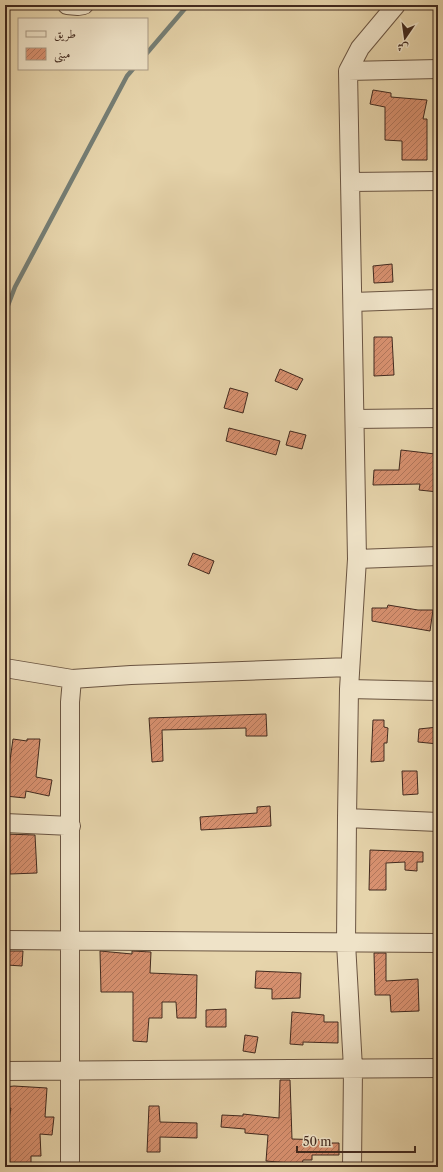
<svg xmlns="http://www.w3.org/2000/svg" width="443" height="1172" font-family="'Libre Caslon Text',Amiri,serif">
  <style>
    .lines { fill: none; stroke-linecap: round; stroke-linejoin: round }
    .stream { stroke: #757e75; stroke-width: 4.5 }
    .building { fill: url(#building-hatch); stroke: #41291e }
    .minor-casing { stroke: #6a5441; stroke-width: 20 }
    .minor { stroke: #efe3c8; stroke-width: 18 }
  </style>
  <defs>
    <pattern id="building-hatch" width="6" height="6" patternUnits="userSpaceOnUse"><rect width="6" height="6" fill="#d89170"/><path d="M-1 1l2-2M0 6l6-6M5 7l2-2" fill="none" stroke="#b1765b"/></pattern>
  </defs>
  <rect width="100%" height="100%" fill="#e6d4ab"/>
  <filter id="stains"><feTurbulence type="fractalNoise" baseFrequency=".005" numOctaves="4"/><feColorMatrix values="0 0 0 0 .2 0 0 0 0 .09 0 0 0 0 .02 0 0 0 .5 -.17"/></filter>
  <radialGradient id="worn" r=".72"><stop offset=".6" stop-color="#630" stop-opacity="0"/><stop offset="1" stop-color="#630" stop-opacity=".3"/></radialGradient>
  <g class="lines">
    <path class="stream" d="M147,53L188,5
      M5,313L15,287L127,76L133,69"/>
  </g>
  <path class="building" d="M373,90L391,93V97L427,100L423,119H427V160H402V141L385,140V107L370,104Z
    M392,264L393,282L374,283L373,266Z
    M374,337H392L394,375L374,376Z
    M280,369L303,379L297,390L275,381Z
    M230,388L248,393L243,413L224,408Z
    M229,428L280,441L276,455L226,441Z
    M290,431L306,435L302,449L286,445Z
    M401,450L435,454L434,474L438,475V492L419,490L420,484L373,485L374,470H399Z
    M193,553L214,561L209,574L188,565Z
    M388,605L418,610H433L430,631L372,621V608H387Z
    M266,714L267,736H246V728L162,730L163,761L152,762L149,718Z
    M373,720H384V727L388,728L387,743H384V761L371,762Z
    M438,727V744L418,742L419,729Z
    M13,739L27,741V739H40L36,777L52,780L49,796L26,791L25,798L5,796Z
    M402,771H417L418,794L403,795Z
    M270,806L271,826L201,830L200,817L257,813V807Z
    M5,834L35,835L37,873L10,874L9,851H5Z
    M370,850L423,852V862H417V871L405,870V862L386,863V890H369Z
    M8,951H23L22,966L7,965Z
    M100,951L132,954V951L151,952L150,973L197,975L196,1018H177L176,1002H162V1018H149L147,1042L133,1041V992H101Z
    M374,953H386V981L418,979L419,1011L391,1012L390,995H375Z
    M256,971L301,973L300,998L272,999V989L255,988Z
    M226,1009V1027H206V1010Z
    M292,1012L324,1015V1022H338V1043L303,1042V1045L290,1044Z
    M245,1035L258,1037L255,1053L243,1051Z
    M280,1080H290L292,1139L325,1140V1143H339V1155H312V1160H303L302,1164L266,1161L268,1135L245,1133V1129L221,1127L222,1115L243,1116V1114L279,1118Z
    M14,1086L47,1088L45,1117H54L52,1135L40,1134L41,1156H31V1167H10L8,1124L11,1108L5,1109V1087Z
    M149,1106H159L160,1122L197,1123V1138L160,1137V1152H147Z"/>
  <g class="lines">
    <g class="minor-casing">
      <path id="minor" d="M67,5L78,6L84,5
        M348,71L438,69
        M351,182L438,181
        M353,302L438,299
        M355,419L438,418
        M357,559L438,556
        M5,668L72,679L131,675L350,667
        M349,689L438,691
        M347,818L438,822
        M5,823L71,826
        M5,940L438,943
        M5,1071L438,1068
        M70,1167V702L72,679
        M352,1167L353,1068L346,943L347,818L349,689L357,559L348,71L360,48L396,5"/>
    </g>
    <use href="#minor" class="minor"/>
  </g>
  <rect width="443" height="1172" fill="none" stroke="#e6d4ab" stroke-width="20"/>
  <rect x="6" y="6" width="431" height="1160" fill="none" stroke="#41291e" stroke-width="2"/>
  <rect x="10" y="10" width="423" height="1152" fill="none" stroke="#41291e"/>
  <rect x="18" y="18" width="130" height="52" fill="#efe3c8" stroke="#a99984"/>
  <rect x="26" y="31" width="20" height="6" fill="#efe3c8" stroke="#a99984"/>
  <text x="54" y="38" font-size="12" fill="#41291e">طريق</text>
  <rect x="26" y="48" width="20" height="12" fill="url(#building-hatch)" stroke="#a99984"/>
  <text x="54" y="58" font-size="12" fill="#41291e">مبنى</text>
  <g transform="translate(405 38) rotate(193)" stroke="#efe3c8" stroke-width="3" paint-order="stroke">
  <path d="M0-3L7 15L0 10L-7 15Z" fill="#41291e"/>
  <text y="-6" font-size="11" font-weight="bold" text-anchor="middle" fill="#41291e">ش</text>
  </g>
  <path d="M297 1146v6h118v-6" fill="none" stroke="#41291e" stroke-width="2"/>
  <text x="303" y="1146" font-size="12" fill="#41291e" stroke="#efe3c8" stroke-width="3" paint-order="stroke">50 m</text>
  <rect width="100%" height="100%" filter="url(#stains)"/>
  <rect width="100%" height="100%" fill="url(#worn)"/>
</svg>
